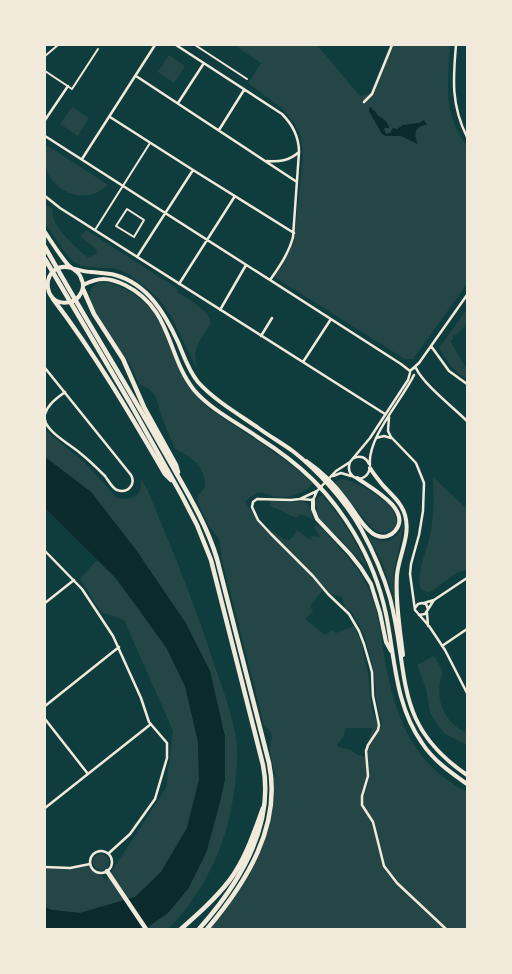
<svg xmlns="http://www.w3.org/2000/svg" width="512" height="974" font-family="'Sofia Sans Condensed',sans-serif">
  <style>
    .green { fill: #244646; fill-rule: evenodd }
    .water { fill: #0a2a2b }
    .lines { fill: none; stroke-linecap: round; stroke-linejoin: round }
    .pedestrian { stroke: #f1e9da; stroke-width: 2 }
    .minor { stroke: #f1e9da; stroke-width: 2.5 }
    .primary { stroke: #f1e9da; stroke-width: 4 }
    .trunk { stroke: #f1e9da; stroke-width: 4.5 }
  </style>
  <rect width="100%" height="100%" fill="#0f3d3e"/>
  <path class="green" d="M234,45H317L360,96L370,93L390,45H450C448,83 442,113 467,146V284L413,359H405L273,276L287,253L294,229L295,230L303,157L301,137L295,124L283,109L248,83L261,63Z
    M169,55L185,66L174,83L158,72Z
    M72,107L89,118L78,136L60,124Z
    M47,145L108,185C102,190 96,194 89,195C60,199 37,172 47,145Z
    M45,204L53,209C48,224 77,248 87,257H89L96,254L97,250L80,236L86,230L178,289L177,292C187,298 209,310 211,323L199,342L195,352L197,369L172,318L159,299L129,274L116,269L82,266L74,262L67,255L45,223Z
    M101,282C110,282 118,285 127,290C169,312 165,353 189,387C201,405 220,416 238,428C264,445 290,462 313,484C301,495 289,499 273,496C268,495 262,492 257,493C252,495 248,499 245,502L263,527L270,530L284,539L290,540L297,530L311,540L312,536L320,537L314,526L318,525C336,544 359,566 369,589C379,612 381,637 385,661C396,719 412,763 467,792V929H206L240,884L268,824L272,778L276,777C273,764 267,749 272,737L270,731L264,725L222,560L219,539L209,526L197,500L198,496L205,487V479L199,465L188,456L175,449L161,415L156,397L149,389L139,384L130,364L110,335L91,304C88,294 90,285 101,282ZM322,591L342,597L345,608L351,611L361,628L365,638L373,667L377,703L382,724L380,728L372,710L368,673L364,656L362,644L354,626L336,633L332,630L325,635L305,619L313,611L310,606ZM345,728H372L364,757L356,754L351,750L338,747L337,745L344,736Z
    M467,309C467,323 466,329 453,336V339L450,341L467,370V379C453,372 447,361 439,348Z
    M45,430L84,462L117,498C132,501 145,495 140,478L148,491C172,549 196,607 215,667C224,692 234,719 237,746C238,758 236,772 235,785C230,823 222,849 204,882C199,891 175,926 166,929C160,931 151,929 145,929L188,889L206,853L220,802L225,779V737L210,671L185,622L136,550L91,492L45,457Z
    M433,477L467,509V570L458,572L433,590C428,593 425,592 420,588C417,570 426,553 430,536C434,516 434,497 433,477Z
    M341,479C356,480 390,501 395,514C402,532 383,538 371,527L335,483Z
    M322,495C341,517 356,540 367,567L319,518L315,504L316,500Z
    M269,500L288,502L302,501L307,503L311,510L313,520L302,514L296,518L271,506Z
    M403,522L402,535L394,570L393,595L383,565L368,535C384,547 399,541 403,522Z
    M97,560L116,579L166,647L185,686L198,742L199,780L187,828L161,872L135,897L80,913L52,910L45,907V867L70,868L90,866L106,880L166,788L173,731L124,620L101,612L80,579Z
    M434,656L443,672C433,697 443,722 467,733V745L445,734L437,724L430,712L426,688L417,665Z
    M93 862a8 8 0 1 1 16 0a8 8 0 1 1-16 0Z"/>
  <path class="water" d="M371,107L372,109L376,112L378,116C382,117 389,123 389,128H384L386,134L390,133L393,128L397,129L403,125L419,123L424,120L427,125C415,125 413,135 418,144L401,136H386L382,134L369,111V108Z
    M45,457L91,492L136,550L185,622L210,671L225,737V779L220,802L206,853L188,889L168,913L145,929H45V907L52,910L80,913L135,897L161,872L187,828L199,780L198,742L185,686L166,647L116,578L45,508Z"/>
  <g class="lines">
    <path class="pedestrian" d="M195,45L247,79
      M45,56L58,45
      M45,71L72,89L98,49
      M127,209L144,220L134,237L116,226Z
      M95,230L150,143"/>
    <path class="minor" d="M176,45L282,114C293,125 299,137 299,152L293,237C289,253 279,267 270,280
      M456,45C453,79 451,105 467,137
      M136,76L297,182
      M364,102L372,94L392,45
      M178,103L204,63
      M110,117L193,170L294,233
      M45,120L68,86
      M219,130L244,90
      M45,136L401,364L410,371
      M82,159L155,45
      M267,161C279,162 289,161 299,152
      M45,196L60,208L385,414
      M137,257L193,170
      M179,284L235,196
      M220,310L246,265
      M261,336L272,318
      M431,346L449,371L467,384
      M303,362L331,319
      M45,368L131,475C136,484 128,494 117,490C112,488 108,480 105,476C97,468 89,460 80,453C71,445 47,432 45,420
      M414,368H416C423,384 454,408 467,421
      M410,371L419,363L467,295
      M45,414C48,404 57,398 65,392
      M389,417L388,431L391,437L416,463L424,483L423,511L419,535L411,564L410,574L415,610L429,626L445,650L467,693
      M376,438L384,436L391,438
      M354,458C360,455 366,457 369,464
      M350,462C344,479 366,486 370,468
      M370,465C367,438 402,400 414,375
      M333,476L341,473L351,476
      M317,491L300,499L291,500L257,499L253,502L252,507L258,520L271,534L313,576L328,594L349,614L359,631L364,644L372,672L373,696L379,725L378,730L368,745L366,751L368,776L362,796V805L373,822L384,866L397,883L446,929
      M301,499L313,500L317,491L336,471L350,462L370,438L408,380L410,373
      M45,551L82,589L113,636L141,698L149,722L167,743V758L155,799L130,834L109,853
      M45,603L74,580
      M424,603L434,600
      M415,608L418,604L422,603L426,604L428,609
      M427,613L428,626
      M419,615L425,614L434,600L467,578
      M442,646L467,629
      M45,706L119,647
      M45,719L88,774
      M45,808L151,724
      M90 862a11 11 0 1 1 22 0a11 11 0 1 1-22 0Z
      M45,867L70,868L90,864"/>
    <path class="primary" d="M45,232C52,243 60,255 68,265C73,270 79,271 81,278C83,282 84,288 81,293C79,297 75,301 70,302C40,309 40,259 72,268
      M74,269C80,270 86,272 91,272C99,273 107,273 115,275C148,284 165,314 178,342C184,356 188,370 198,382C213,399 238,414 257,427C269,436 282,443 294,452C318,471 346,502 361,529C373,551 383,574 390,598C410,674 392,724 467,775
      M83,285C99,277 108,277 125,285C173,309 166,355 194,390C211,410 238,423 259,438C300,464 329,491 354,533C369,558 380,586 386,614C395,658 395,705 422,743C433,760 450,772 467,784
      M306,461C322,472 335,485 346,500C354,510 366,533 378,536C384,538 391,536 395,531C413,510 371,488 357,478
      M370,468C373,473 377,478 381,483C389,493 401,501 405,515C411,535 399,555 397,575C395,601 400,629 403,655
      M313,500V509L317,519L350,554L361,568L371,584L380,613L386,642L391,651"/>
    <path class="trunk" d="M45,247C84,317 127,385 166,455C185,489 206,522 217,559L269,763C282,826 246,883 207,929
      M45,259L130,403L182,496L197,525L211,560L263,765C275,827 239,884 199,929
      M83,289L94,314L123,359L144,407L176,465L178,472
      M53,299C95,354 130,414 165,474L171,480
      M107,871L146,929
      M181,929C198,914 215,899 229,881C245,860 254,833 263,808"/>
  </g>
  <rect width="512" height="974" fill="none" stroke="#f1e9da" stroke-width="92"/>
</svg>
